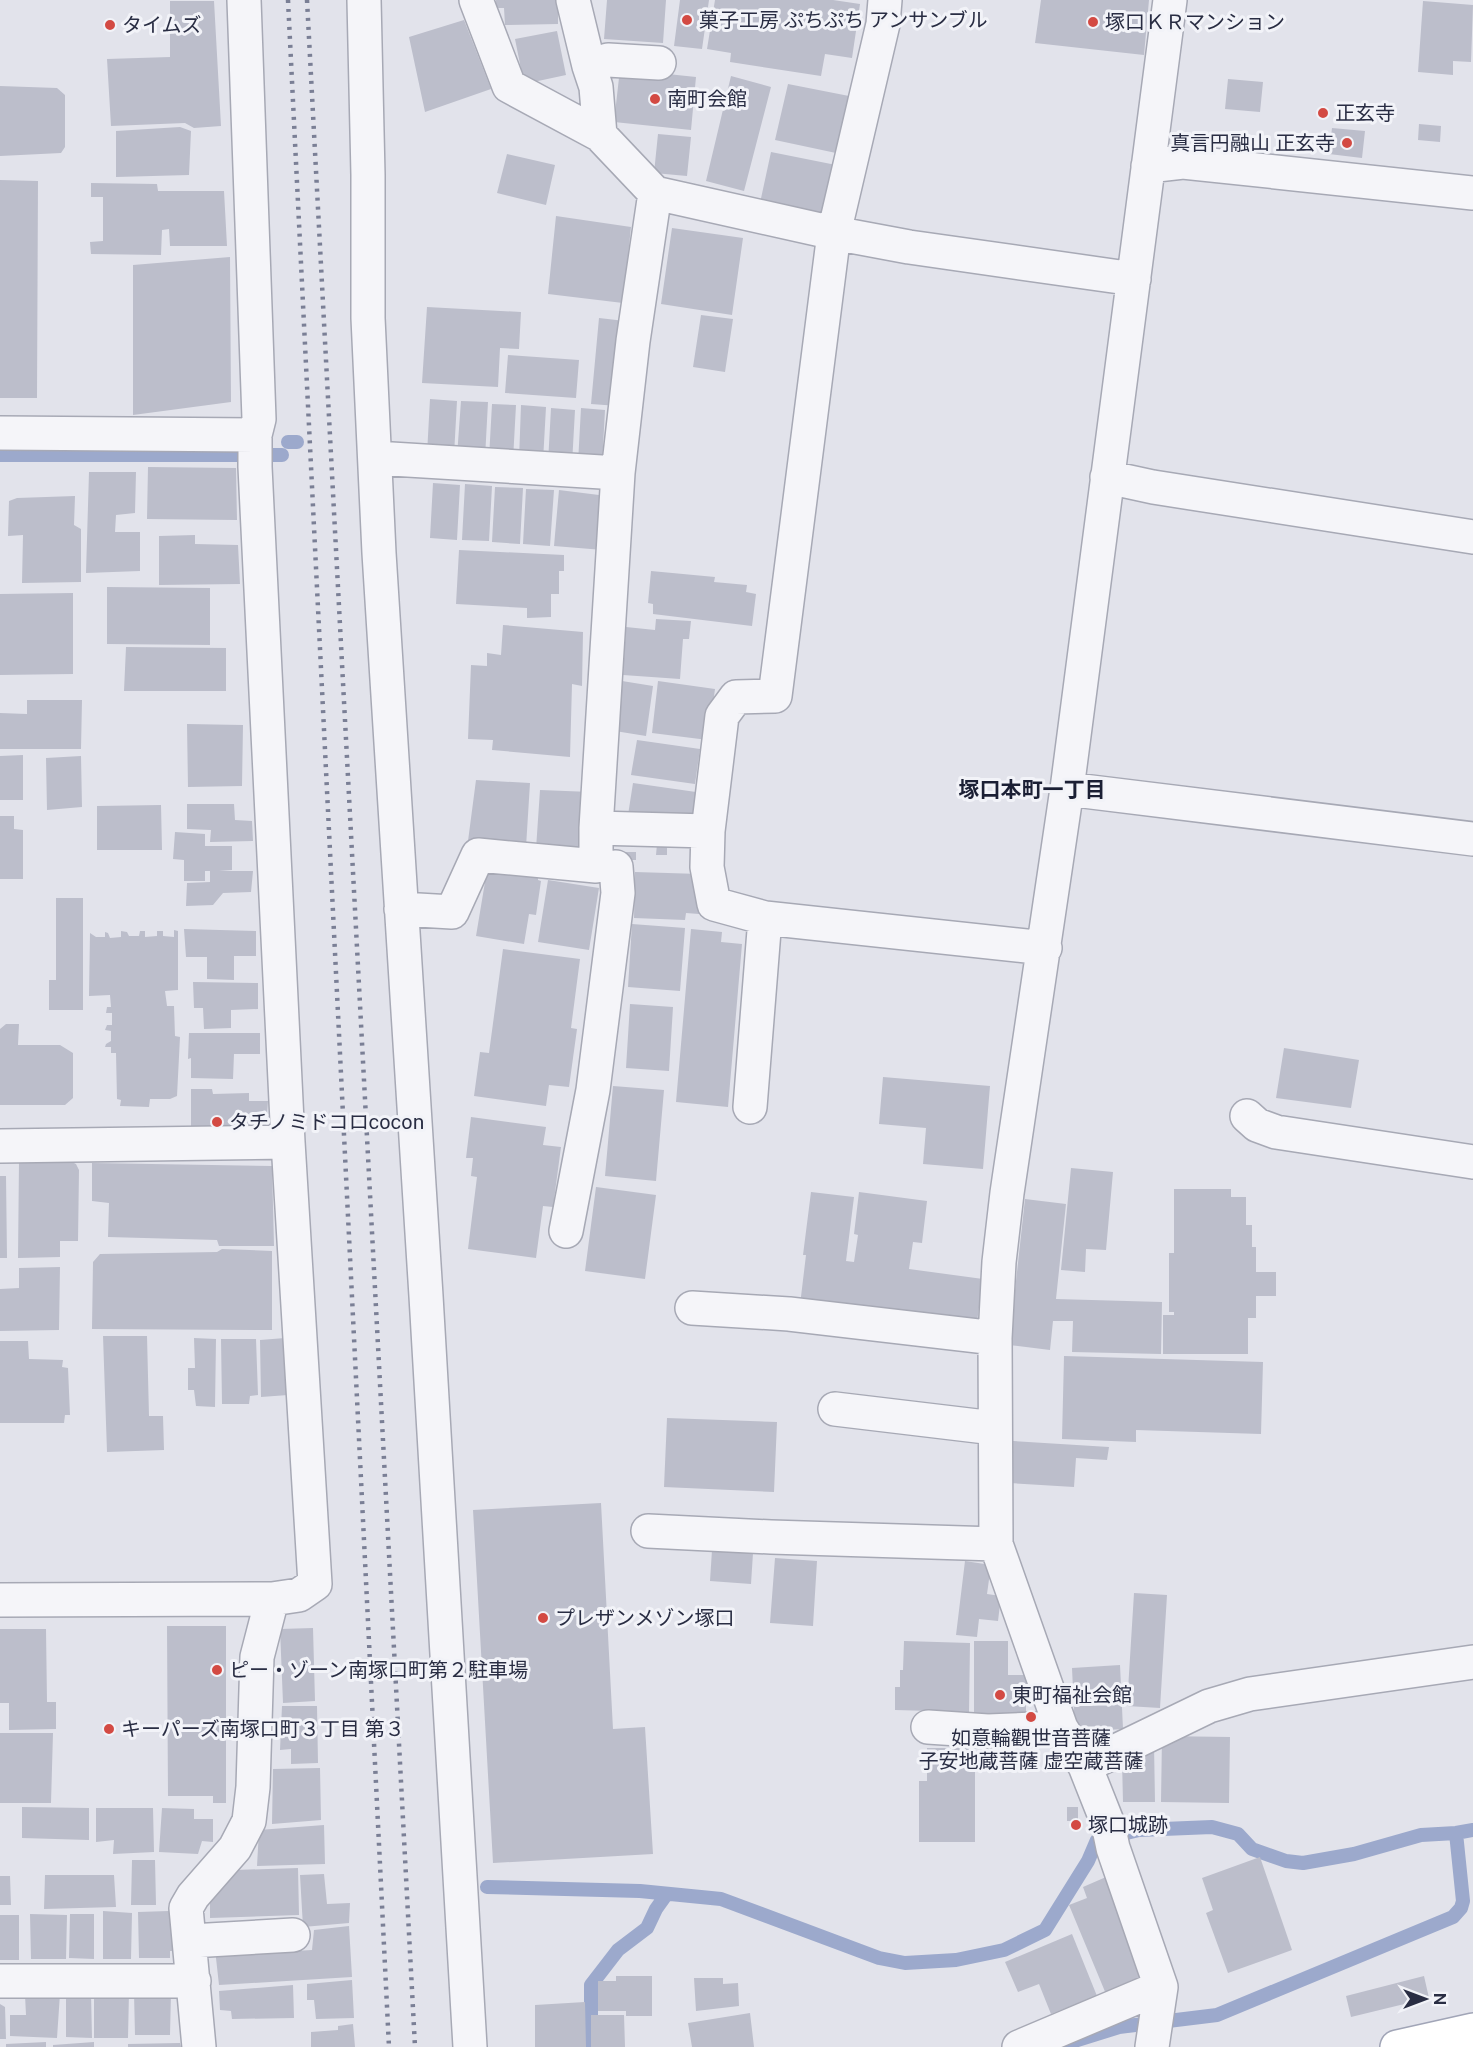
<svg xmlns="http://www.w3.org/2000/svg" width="1473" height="2047" font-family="'Public Sans','Noto Sans JP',sans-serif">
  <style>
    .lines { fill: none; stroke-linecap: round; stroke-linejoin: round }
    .stream { stroke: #9ca9cc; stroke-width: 14 }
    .building { fill: #bcbecb }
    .minor-casing { stroke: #a7a9b5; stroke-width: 36 }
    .major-casing { stroke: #a1a5b7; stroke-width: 36 }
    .minor { stroke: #f5f5f9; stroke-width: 33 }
    .major { stroke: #fff; stroke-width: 33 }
    .rail { stroke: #7a7f95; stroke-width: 4.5; stroke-dasharray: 3 6; stroke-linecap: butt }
    .poi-dot { fill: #d34a43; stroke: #f2f3f8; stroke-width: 2 }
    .labels { text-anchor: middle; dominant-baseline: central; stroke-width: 6; stroke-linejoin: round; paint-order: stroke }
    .poi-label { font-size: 20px; fill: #292d43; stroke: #f2f3f8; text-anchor: start }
    .neighbourhood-label { font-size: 21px; font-weight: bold; fill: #1b1f34; stroke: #f2f3f8 }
  </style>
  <rect width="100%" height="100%" fill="#e2e3eb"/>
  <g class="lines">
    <path class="stream" d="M288,442H297
      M0,455H282
      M487,1887L640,1891L721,1899L879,1958L905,1963L956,1960L1004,1950L1045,1930L1088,1861L1097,1840L1139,1830L1212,1827L1238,1834L1252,1849L1286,1861L1303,1863L1354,1854L1421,1835L1456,1833L1473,1830
      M1068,2043L1119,2027L1217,2015L1453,1917L1461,1908L1463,1901L1456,1833
      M591,2047V1985L618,1950L647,1928L656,1909L666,1895"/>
  </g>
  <path class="building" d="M496,0H558V24L505,25L504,8H495Z
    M607,0H666L663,43L604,39Z
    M680,0H709L702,49L674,46Z
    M715,0H833L860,4L852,58L825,54L821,76L730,62L731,53L707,49Z
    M1041,0H1149L1144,55L1035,43Z
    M170,1H214L221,126L194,128L185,123L111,126L107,59L170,57Z
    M1423,1L1473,5L1471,62L1453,61V75L1418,72Z
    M464,20L491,89L425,112L409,37Z
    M557,31L566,75L524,84L515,39Z
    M620,69L696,77L691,130L614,122Z
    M731,76L771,87L744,191L706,181Z
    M1228,79L1263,82L1260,112L1225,109Z
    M788,84L849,96L836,153L775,140Z
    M0,86L57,88L65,95V147L61,153L0,156Z
    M1419,124L1441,126L1440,142L1418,140Z
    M180,127L191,131L189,175L116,177V131Z
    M1332,128L1365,131L1362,158L1329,154Z
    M658,134L691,137L687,176L654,173Z
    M771,152L836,165L824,215L760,203Z
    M507,154L555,165L546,205L497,193Z
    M0,180L38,181L37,398H0Z
    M91,183L157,184L158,191H224L227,246H170L169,229L162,230L161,255L91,254L90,242L103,241V197H91Z
    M556,216L631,227L623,303L548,294Z
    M672,228L743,238L732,315L661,304Z
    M230,257L231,402L133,415V265Z
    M427,307L521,312L519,349L500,348L498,387L422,383Z
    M701,315L733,319L725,372L693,367Z
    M599,318L625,321L618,406L591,404Z
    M508,355L579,360L576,398L505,393Z
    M430,399L457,401L454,455L427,454Z
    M461,401L488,402L485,458L457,456Z
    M492,404L516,405L513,460L489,458Z
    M521,405L546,407L543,461L519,460Z
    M551,408L575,410L572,464L548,463Z
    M581,408L605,410L602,465L578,463Z
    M148,467L236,468L237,520L147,519Z
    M89,472H136L135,513L116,515L115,532H140V571L86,573Z
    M433,483L460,485L457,540L430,538Z
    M465,484L492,486L489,541L462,540Z
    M495,487L523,488L520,544L492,542Z
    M526,489L554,490L550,546L523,544Z
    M559,490L607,496L603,550L554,546Z
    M75,496L74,525L81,529V582L22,583L23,535L8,536L9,501L17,498Z
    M195,535V544L238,545L240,584L159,585V536Z
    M459,550L564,555V571H559V594H551V617L527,618V608L456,604Z
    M651,571L715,577L714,582L747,585L746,592L756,594L752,626L653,614V604L648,603Z
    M107,587L210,588V645L107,644Z
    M73,593V674L0,675V594Z
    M656,619L691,621L689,639H683L680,679L623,675L626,627L655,630Z
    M503,625L583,632L582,686L572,684L570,757L492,750L493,740L468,739L471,665L487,666V653L501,655Z
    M126,647L226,648V691H124Z
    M622,681L653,686L646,736L615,731Z
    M658,681L715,689L708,740L652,733Z
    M27,700H82L81,749H0V713L27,714Z
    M187,724L243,725L242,786L188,787Z
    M637,740L700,749L695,784L631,775Z
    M23,755V800H0V756Z
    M81,756L82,807L47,810L46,758Z
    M476,780L530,783L526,847L468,841Z
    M633,783L696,792L691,825L628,815Z
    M540,790L591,792L589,852L536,849Z
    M187,804H234L235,820L252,821L253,841L210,842L211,830L187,829Z
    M161,805L162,850H97V806Z
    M0,816H14V829L23,830V879H0Z
    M175,832L205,834V846H232V870L219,871H253L251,892L223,893L213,905L186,906L187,883L210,882V871H205V881H184V860L173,859Z
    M657,844H667V855H656Z
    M624,852H636V860H624Z
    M488,864L538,872V880L541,881L536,915L529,914L524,944L476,936Z
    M635,872L700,874L699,914L686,913L685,920L634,918Z
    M548,880L599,888L589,950L538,942Z
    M56,898H83V1010H49V980H56Z
    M632,924L685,928L680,991L628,987Z
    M184,929L256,931V956H234V980L207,979V957H186Z
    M691,929L722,932L721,942L742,944L728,1107L676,1102Z
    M174,930L178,931V990L165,991L167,1006H174L175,1036L180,1037L177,1096L170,1099H150L149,1107L120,1106L121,1100L117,1099L116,1053H111V1047H105L106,1044L111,1041V1031L105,1030L107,1025H112V1013H106L107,1007H111L110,995L89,996L90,933L96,937H105V932L108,933L110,938L121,937V931L127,932L129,936H139L140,931H145V937L157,936V931H163V936L174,937Z
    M503,949L580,959L571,1028L577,1029L569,1087L549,1085L546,1106L474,1096L480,1052L489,1053Z
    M193,982L258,983V1009L231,1010V1028L204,1029L203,1008H194Z
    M630,1004L673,1007L669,1071L626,1068Z
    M6,1024H19L18,1045H60L73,1053V1098L65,1105H0V1029Z
    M189,1033H260V1054H234L233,1079L191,1078V1058L188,1059Z
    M1284,1048L1359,1060L1351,1108L1276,1098Z
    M883,1077L990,1086L983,1169L923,1164L926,1128L879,1124Z
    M613,1086L664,1090L656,1181L605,1176Z
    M191,1089H212L213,1094L249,1093V1101H268L266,1128L191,1129Z
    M471,1117L546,1127L543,1145L561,1147L553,1207L543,1206L536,1258L468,1249L477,1177L471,1176L473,1158H466Z
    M19,1161H70L76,1164L79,1170L78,1241H60V1257L18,1258Z
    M92,1163L272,1166L274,1246H219L217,1240L108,1237L109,1203L92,1201Z
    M1071,1168L1113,1172L1106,1250L1086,1249L1085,1272L1061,1270Z
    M0,1176H6L7,1258H0Z
    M596,1187L656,1195L645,1279L585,1271Z
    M1174,1189H1231V1197H1246V1225H1252V1247H1256V1272H1276V1296H1256V1318H1248V1354H1163V1315H1174V1312H1169V1253H1174Z
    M811,1192L854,1197L846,1261L854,1262L858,1235L854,1234L859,1192L927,1201L922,1243L913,1242L909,1269L983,1279L976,1329L800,1305L806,1255H803Z
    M1025,1199L1066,1204L1056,1299L1162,1302L1161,1354L1072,1352L1073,1321H1053L1050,1350L1009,1345Z
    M222,1249L272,1251V1330L92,1329L93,1262L100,1254L217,1252Z
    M60,1267L59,1330L0,1331V1289L19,1288V1268Z
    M103,1336H147L149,1416H163L164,1450L107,1452Z
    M194,1338L216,1339L215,1407L196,1406L194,1390H188V1368H195Z
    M285,1338L288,1395L261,1397L260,1340Z
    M221,1339H256L258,1395L250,1396L249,1404H222Z
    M0,1341H28L29,1359L63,1360L62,1367L68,1368L70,1415H65L64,1423H0Z
    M1064,1356L1263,1362L1261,1434L1136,1430V1442L1062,1439Z
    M667,1418L777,1422L774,1492L664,1487Z
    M1013,1441L1109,1447L1107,1460L1076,1458L1074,1487L1010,1483Z
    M601,1503L613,1729L645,1727L653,1854L493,1863L473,1510Z
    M712,1550L753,1553L751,1584L710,1581Z
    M775,1558L817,1561L813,1626L770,1623Z
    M965,1561L991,1565L987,1594L1001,1596L998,1621L979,1619L977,1637L956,1635Z
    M1134,1593L1167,1595L1160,1708L1127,1706Z
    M167,1626H226V1803H213V1796H168Z
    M313,1628L315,1701L283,1703L280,1629Z
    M0,1629H46L47,1702H56V1729L9,1730V1703H0Z
    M904,1641L970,1643L969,1712L895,1710V1687H900V1670H903Z
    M974,1641H1008V1675H1026V1715H974Z
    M1120,1665L1123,1729L1075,1732L1072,1668Z
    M282,1706H317L318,1763L291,1764V1749L280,1750Z
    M0,1733H53L51,1803H0Z
    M1162,1736L1230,1737L1229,1803L1161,1802Z
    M1154,1744L1155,1802H1123L1122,1760Z
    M927,1748H975V1842H919V1781H927Z
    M320,1768L321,1820L272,1824L273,1769Z
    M22,1807L89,1808V1840L22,1838Z
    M1067,1807H1078V1821H1067Z
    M96,1808H153L154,1852L113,1854L114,1840L96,1842Z
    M162,1808L194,1809V1819H213V1842L202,1841L198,1854L159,1852Z
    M324,1825L325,1864L257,1866L259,1830Z
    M1260,1857L1292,1950L1228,1973L1206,1913L1213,1910L1202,1878Z
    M132,1860H155L156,1905H131Z
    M298,1868L299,1915L210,1918V1896L216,1888L226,1884L224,1875L235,1870Z
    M324,1874L327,1904L350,1903L349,1923L303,1927L300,1875Z
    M45,1875H114L116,1907L44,1909Z
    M0,1876H10L11,1905H0Z
    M1106,1877L1147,1976L1106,1994L1069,1905L1087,1898L1083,1887Z
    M103,1911L132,1913L131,1959H103Z
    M169,1911L177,1951H170V1958H139L138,1912Z
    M30,1914L67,1915L66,1959H31Z
    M70,1914H94V1959L69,1958Z
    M0,1915H19V1960H0Z
    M349,1926L352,1977L219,1985L215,1949L277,1952L312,1950L314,1930Z
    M1072,1934L1097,1996L1051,2014L1039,1984L1018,1992L1005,1962Z
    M616,1976H652V2016H626V2011H598V1981H616Z
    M1424,1976L1429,1998L1351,2017L1346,1996Z
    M694,1978H723V1984L738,1983L739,2006L696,2011Z
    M352,1980L354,2018L316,2019L314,2000H307V1984Z
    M293,1985L294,2018L232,2019L231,2011L220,2010L219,1991Z
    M94,1991L129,1992L128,2038H94Z
    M171,1992L170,2035H135L134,1993Z
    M91,1993L92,2038L66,2037V1994Z
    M60,1994L57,2038L10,2036V2015H26L25,1995Z
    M585,2002L586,2047H535V2005Z
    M0,2004L5,2007L6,2039H0Z
    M750,2013L754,2047H692L688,2023Z
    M591,2015H624L625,2047H591Z
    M353,2024L355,2047H311V2032L338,2030V2026Z
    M46,2042V2047H6V2044Z
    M94,2042V2047H53V2045Z
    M180,2043L181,2047H128V2044Z"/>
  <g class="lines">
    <g class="minor-casing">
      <path id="minor" d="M364,0L368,175V318L379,553L426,1296L470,2047
        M476,0L509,86L600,135L655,193L834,233L909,247L1134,279
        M573,0L589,66L596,87L600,135
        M885,0L883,24L834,233L775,696L736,697L722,716L708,831L707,867L714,904L765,918L1045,948
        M589,66L608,60L659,63
        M1148,166L1183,162L1473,193
        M0,433L255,435
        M375,458L618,473
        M1107,477L1153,487L1473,537
        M1067,789L1473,839
        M596,828L618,473L633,341L655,193
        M401,909L452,912L478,855L596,866V828L708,831
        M750,1107L765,918
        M1247,1116L1257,1125L1276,1132L1473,1162
        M0,1146L288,1142
        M566,1231L593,1090L618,893L616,867
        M692,1308L789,1314L995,1338
        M835,1409L994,1428
        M648,1531L771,1537L996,1544
        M0,1600L272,1599L299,1595L315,1584L288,1142L255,467V435L259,419L244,0
        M928,1727L988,1731L1061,1728
        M1085,1766L1209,1706L1250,1694L1473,1662
        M191,1941L293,1935
        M0,1981H194
        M199,2047L186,1908L193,1896L235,1848L249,1821L253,1787L257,1657L272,1599
        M1019,2047L1161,1987
        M1152,2047L1161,1987L1113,1848L1108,1824L1085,1766L1061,1728L996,1544L995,1338L999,1262L1007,1193L1067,789L1170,0"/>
    </g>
    <g class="major-casing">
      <path id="major" d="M1397,2047L1473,2030"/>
    </g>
    <use href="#minor" class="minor"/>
    <use href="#major" class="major"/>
    <path class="rail" d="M288,0L389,2047
      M307,0L415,2047"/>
  </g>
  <g class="poi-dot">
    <circle cx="687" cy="20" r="6"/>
    <circle cx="1093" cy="22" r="6"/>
    <circle cx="110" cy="25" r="6"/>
    <circle cx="655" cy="99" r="6"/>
    <circle cx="1323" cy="113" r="6"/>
    <circle cx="1347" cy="143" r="6"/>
    <circle cx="217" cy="1122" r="6"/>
    <circle cx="543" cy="1618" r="6"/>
    <circle cx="217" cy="1670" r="6"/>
    <circle cx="1000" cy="1695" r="6"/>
    <circle cx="1031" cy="1717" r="6"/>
    <circle cx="109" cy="1729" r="6"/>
    <circle cx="1076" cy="1825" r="6"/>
  </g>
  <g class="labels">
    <g class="poi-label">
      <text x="699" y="20">菓子工房 ぷちぷち アンサンブル</text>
      <text x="1105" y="22">塚口ＫＲマンション</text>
      <text x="122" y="25">タイムズ</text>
      <text x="667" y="99">南町会館</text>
      <text x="1335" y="113">正玄寺</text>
      <text x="1335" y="143" text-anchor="end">真言円融山 正玄寺</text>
      <text x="229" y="1122">タチノミドコロcocon</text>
      <text x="555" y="1618">プレザンメゾン塚口</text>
      <text x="229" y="1670">ピー・ゾーン南塚口町第２駐車場</text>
      <text x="1012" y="1695">東町福祉会館</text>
      <text x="121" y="1729">キーパーズ南塚口町３丁目 第３</text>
      <text x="1031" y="1738" text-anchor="middle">如意輪觀世音菩薩<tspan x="1031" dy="23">子安地蔵菩薩 虚空蔵菩薩</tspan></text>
      <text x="1088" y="1825">塚口城跡</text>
    </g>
    <g class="neighbourhood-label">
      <text x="1032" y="789">塚口本町一丁目</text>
    </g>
  </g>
  <g transform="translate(1425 1999) rotate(90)" stroke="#f2f3f8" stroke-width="4.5" paint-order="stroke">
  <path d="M0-4.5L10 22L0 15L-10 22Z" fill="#292d43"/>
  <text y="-9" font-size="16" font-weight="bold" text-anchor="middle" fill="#292d43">N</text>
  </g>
</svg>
